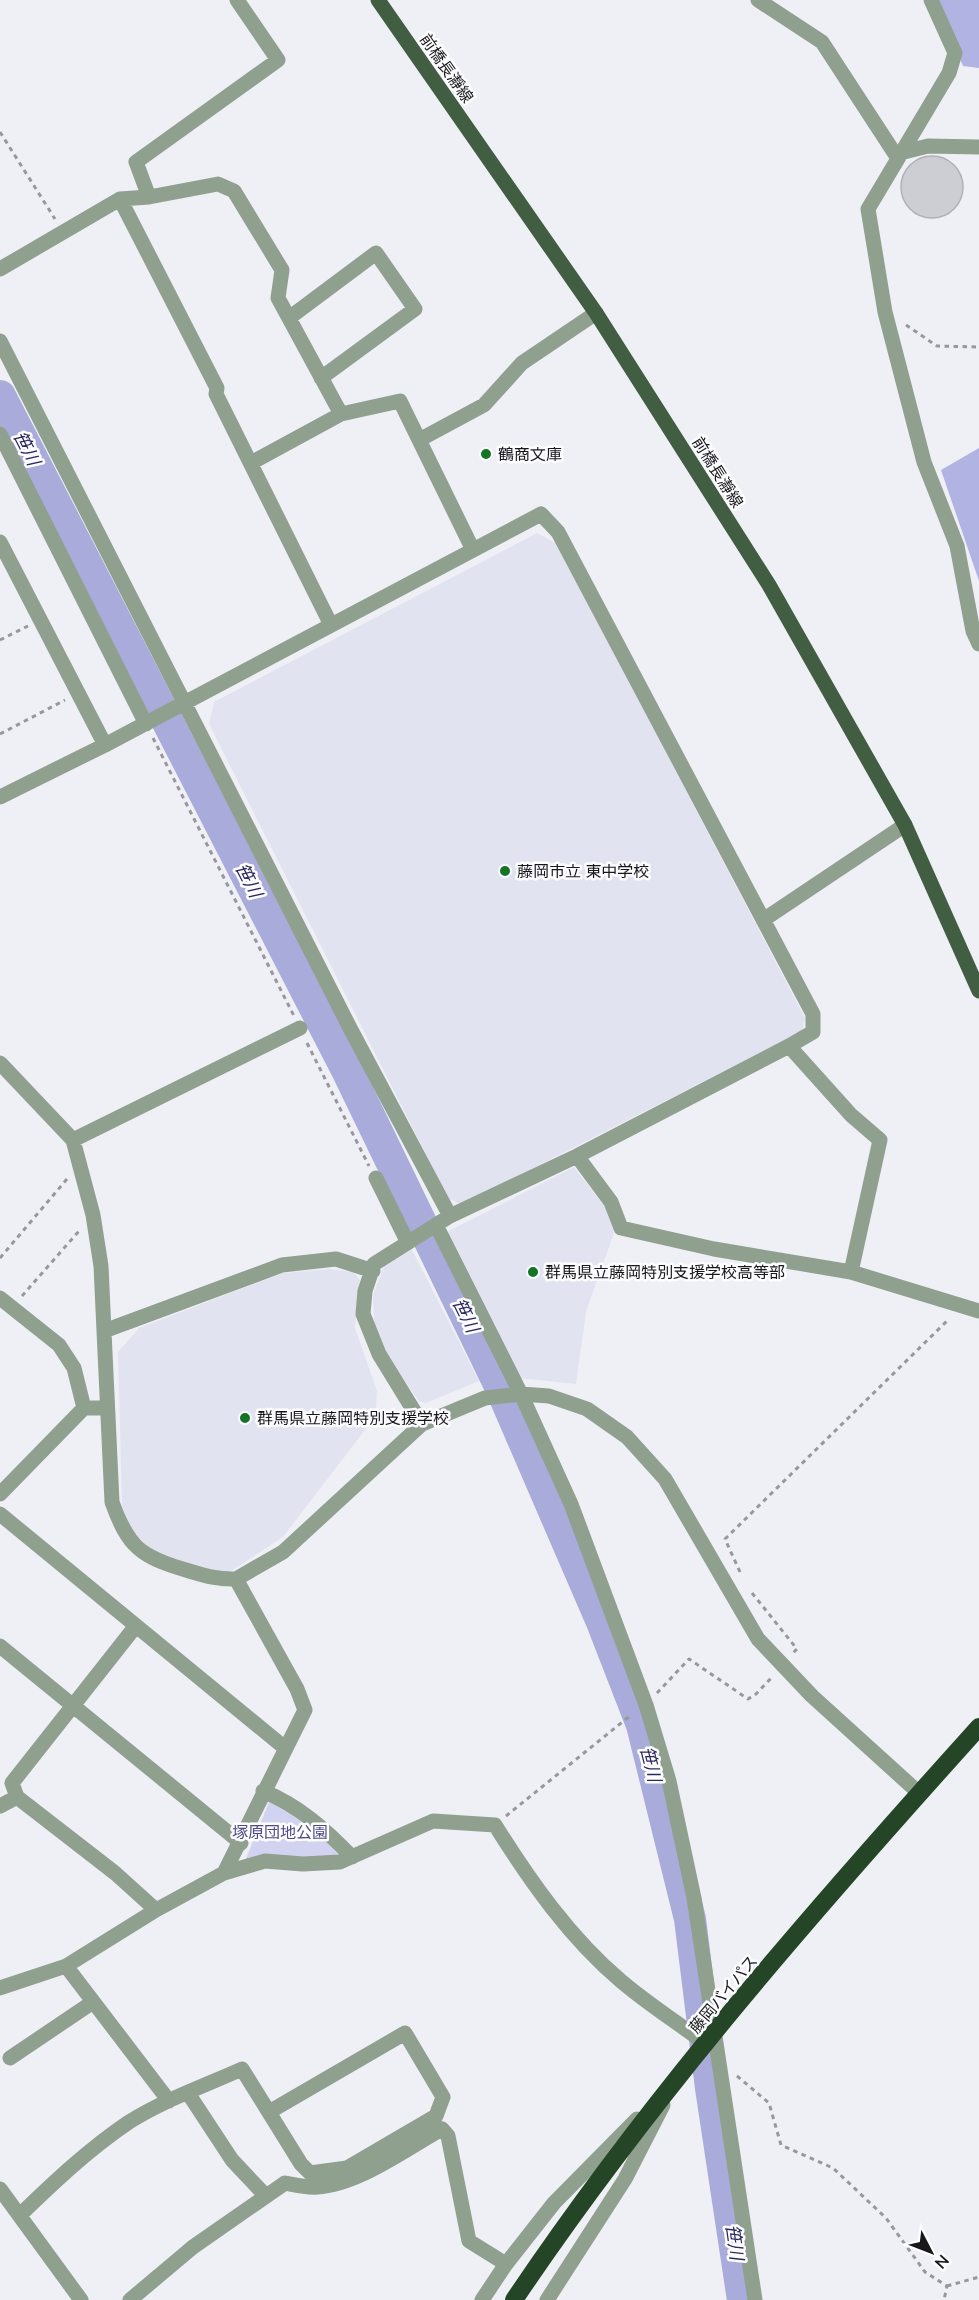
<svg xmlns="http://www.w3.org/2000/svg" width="979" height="2300" font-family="Mulish,'Noto Sans JP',sans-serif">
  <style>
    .built { fill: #e2e3f0 }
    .green { fill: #d1d3f1 }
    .forest { fill: #b1b4e2 }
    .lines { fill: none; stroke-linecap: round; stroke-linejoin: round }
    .river { stroke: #a9acda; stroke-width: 32 }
    .building { fill: #cdced3; stroke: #b0b0b6; stroke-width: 1.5 }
    .path { stroke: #97979c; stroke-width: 3; stroke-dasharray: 4.5 4.5; stroke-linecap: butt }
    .minor { stroke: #90a08f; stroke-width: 15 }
    .major { stroke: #415e42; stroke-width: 15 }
    .highway { stroke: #254626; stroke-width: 18 }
    .poi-dot { fill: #137424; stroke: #fdfdff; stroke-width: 2 }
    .labels { text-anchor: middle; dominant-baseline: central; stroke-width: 5; stroke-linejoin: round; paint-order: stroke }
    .street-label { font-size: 16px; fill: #18181a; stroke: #fdfdff }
    .poi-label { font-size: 16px; fill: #18181a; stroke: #fdfdff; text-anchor: start }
    .park-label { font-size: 16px; fill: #4c4b87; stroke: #fdfdff }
    .water-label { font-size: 18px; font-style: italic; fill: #2b2860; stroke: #fdfdff }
  </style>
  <rect width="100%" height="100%" fill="#eff0f6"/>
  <path class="built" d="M537,533L557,544L805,1018L802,1031L461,1205L448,1198L209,724L214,702Z
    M574,1167L605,1207L614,1233L586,1312L576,1384L519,1378L447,1232Z
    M410,1246L479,1381L426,1403L419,1401L382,1349L374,1325L373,1295L385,1264Z
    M329,1269L353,1272L360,1280L355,1328L377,1391L376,1410L368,1426L283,1537L225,1575L157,1556L133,1531L122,1506L118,1352L139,1328L283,1273Z"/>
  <path class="green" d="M269,1802C297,1816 319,1833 340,1856L308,1859L262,1854L245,1861Z"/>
  <path class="forest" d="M935,0H979V68L963,66Z
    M979,448V581L941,470Z"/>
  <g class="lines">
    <path class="river" d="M0,396L348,1072L500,1386L602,1622L642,1725L690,1919L711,2088L743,2300"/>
  </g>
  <path class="building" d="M901 187a31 31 0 1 1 62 0a31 31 0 1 1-62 0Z"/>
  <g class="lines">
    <path class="path" d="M0,132L55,219
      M906,325L937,346L979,347
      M0,640L28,626
      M0,734L65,700
      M153,738L294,1016
      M307,1043L369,1166
      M0,1258L67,1179
      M22,1296L79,1231
      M740,1572L725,1539L949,1319
      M752,1593L797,1649L793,1653
      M657,1693L689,1659L748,1699L756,1694L773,1676
      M506,1816L631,1715
      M737,2076L769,2103L781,2145L833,2168L886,2218L925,2272L947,2286L944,2300
      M947,2286L979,2277"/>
    <path class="minor" d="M758,0L822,42L897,157
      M931,0L955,53L949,73L868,209L885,312L924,462L957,546L973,631L979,644
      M900,153L928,146L979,147
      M149,197L136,162L278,60L237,0
      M120,199L217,388L216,394L331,625
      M0,269L120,199L149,197L218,184L234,191L282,270L278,298L341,414L400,401L473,550
      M289,318L376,253L415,309L321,378
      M0,341L351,1030L450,1216
      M0,434L146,724
      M419,440L484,405L522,363L596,313
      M251,463L341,414
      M0,542L105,745
      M0,797L105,745L541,514L558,532L813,1014V1032L789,1046L577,1156L450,1216L374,1264L365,1291L363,1314L379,1354L422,1424L283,1552L236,1579L297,1689L305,1710L224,1873
      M763,920L905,825
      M789,1046L851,1115L880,1140L851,1272
      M0,1063L73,1140L93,1215L101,1266L104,1331
      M73,1140L300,1028
      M577,1156L611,1202L621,1228L714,1249L851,1272L979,1311
      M376,1178L407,1241
      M436,1225L521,1394L571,1504L646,1705L669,1781L694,1898L755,2300
      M0,1298L59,1345L74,1368L84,1408
      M422,1424L485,1398L521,1394L549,1396L587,1409L627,1437L665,1479L758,1639L812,1696L919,1793
      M0,1494L84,1408H106
      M0,1514L285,1748
      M236,1579C218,1580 203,1575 186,1570C141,1557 128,1547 112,1502L104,1331L282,1265L336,1259L373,1271
      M0,1646L241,1843
      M263,1791C299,1806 325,1829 352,1857
      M17,1797L12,1783L135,1627
      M0,1806L17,1797L115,1873L156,1910
      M66,1966L169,2101
      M0,1988L66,1966L156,1910L224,1873L265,1861L303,1864L340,1862L433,1821L495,1825C530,1881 570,1938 621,1981C648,2004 678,2023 706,2044
      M10,2058L93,2002
      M188,2093L232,2160L265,2195
      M0,2189L81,2300
      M20,2215C54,2182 89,2149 129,2122C164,2100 204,2086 242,2069L301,2164L310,2173L347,2168L436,2116L443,2097L405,2033L269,2112
      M130,2300L193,2247L285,2183C295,2185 307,2188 317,2187C358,2185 406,2149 442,2129L448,2136L469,2241L506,2264
      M482,2300L506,2264L554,2203L637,2119
      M547,2300L625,2179L663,2105"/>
    <path class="major" d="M378,0L596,313L769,585L905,825L979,991"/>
    <path class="highway" d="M514,2300C651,2096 815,1909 979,1727"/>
  </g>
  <g class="poi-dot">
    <circle cx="486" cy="454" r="6"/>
    <circle cx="505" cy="871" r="6"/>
    <circle cx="533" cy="1272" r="6"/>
    <circle cx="245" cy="1418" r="6"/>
  </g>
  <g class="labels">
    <g class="street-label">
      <text transform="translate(447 68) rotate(55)">前橋長瀞線</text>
      <text transform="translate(718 472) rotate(58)">前橋長瀞線</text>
      <text transform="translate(723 1994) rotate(-50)">藤岡バイパス</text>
    </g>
    <g class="poi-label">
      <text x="498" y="454">鶴商文庫</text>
      <text x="517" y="871">藤岡市立 東中学校</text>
      <text x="545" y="1272">群馬県立藤岡特別支援学校高等部</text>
      <text x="257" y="1418">群馬県立藤岡特別支援学校</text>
    </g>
    <g class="park-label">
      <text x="280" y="1832">塚原団地公園</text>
    </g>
    <g class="water-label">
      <text transform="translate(27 448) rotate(63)">笹川</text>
      <text transform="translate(249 880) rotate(63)">笹川</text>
      <text transform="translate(466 1315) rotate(64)">笹川</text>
      <text transform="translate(651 1764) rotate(76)">笹川</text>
      <text transform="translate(735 2242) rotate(82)">笹川</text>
    </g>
  </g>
  <g transform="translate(931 2252) rotate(132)" stroke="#fdfdff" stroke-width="4.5" paint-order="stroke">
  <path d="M0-4.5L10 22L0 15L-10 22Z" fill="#18181a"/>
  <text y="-9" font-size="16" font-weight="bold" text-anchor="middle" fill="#18181a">N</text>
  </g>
</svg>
